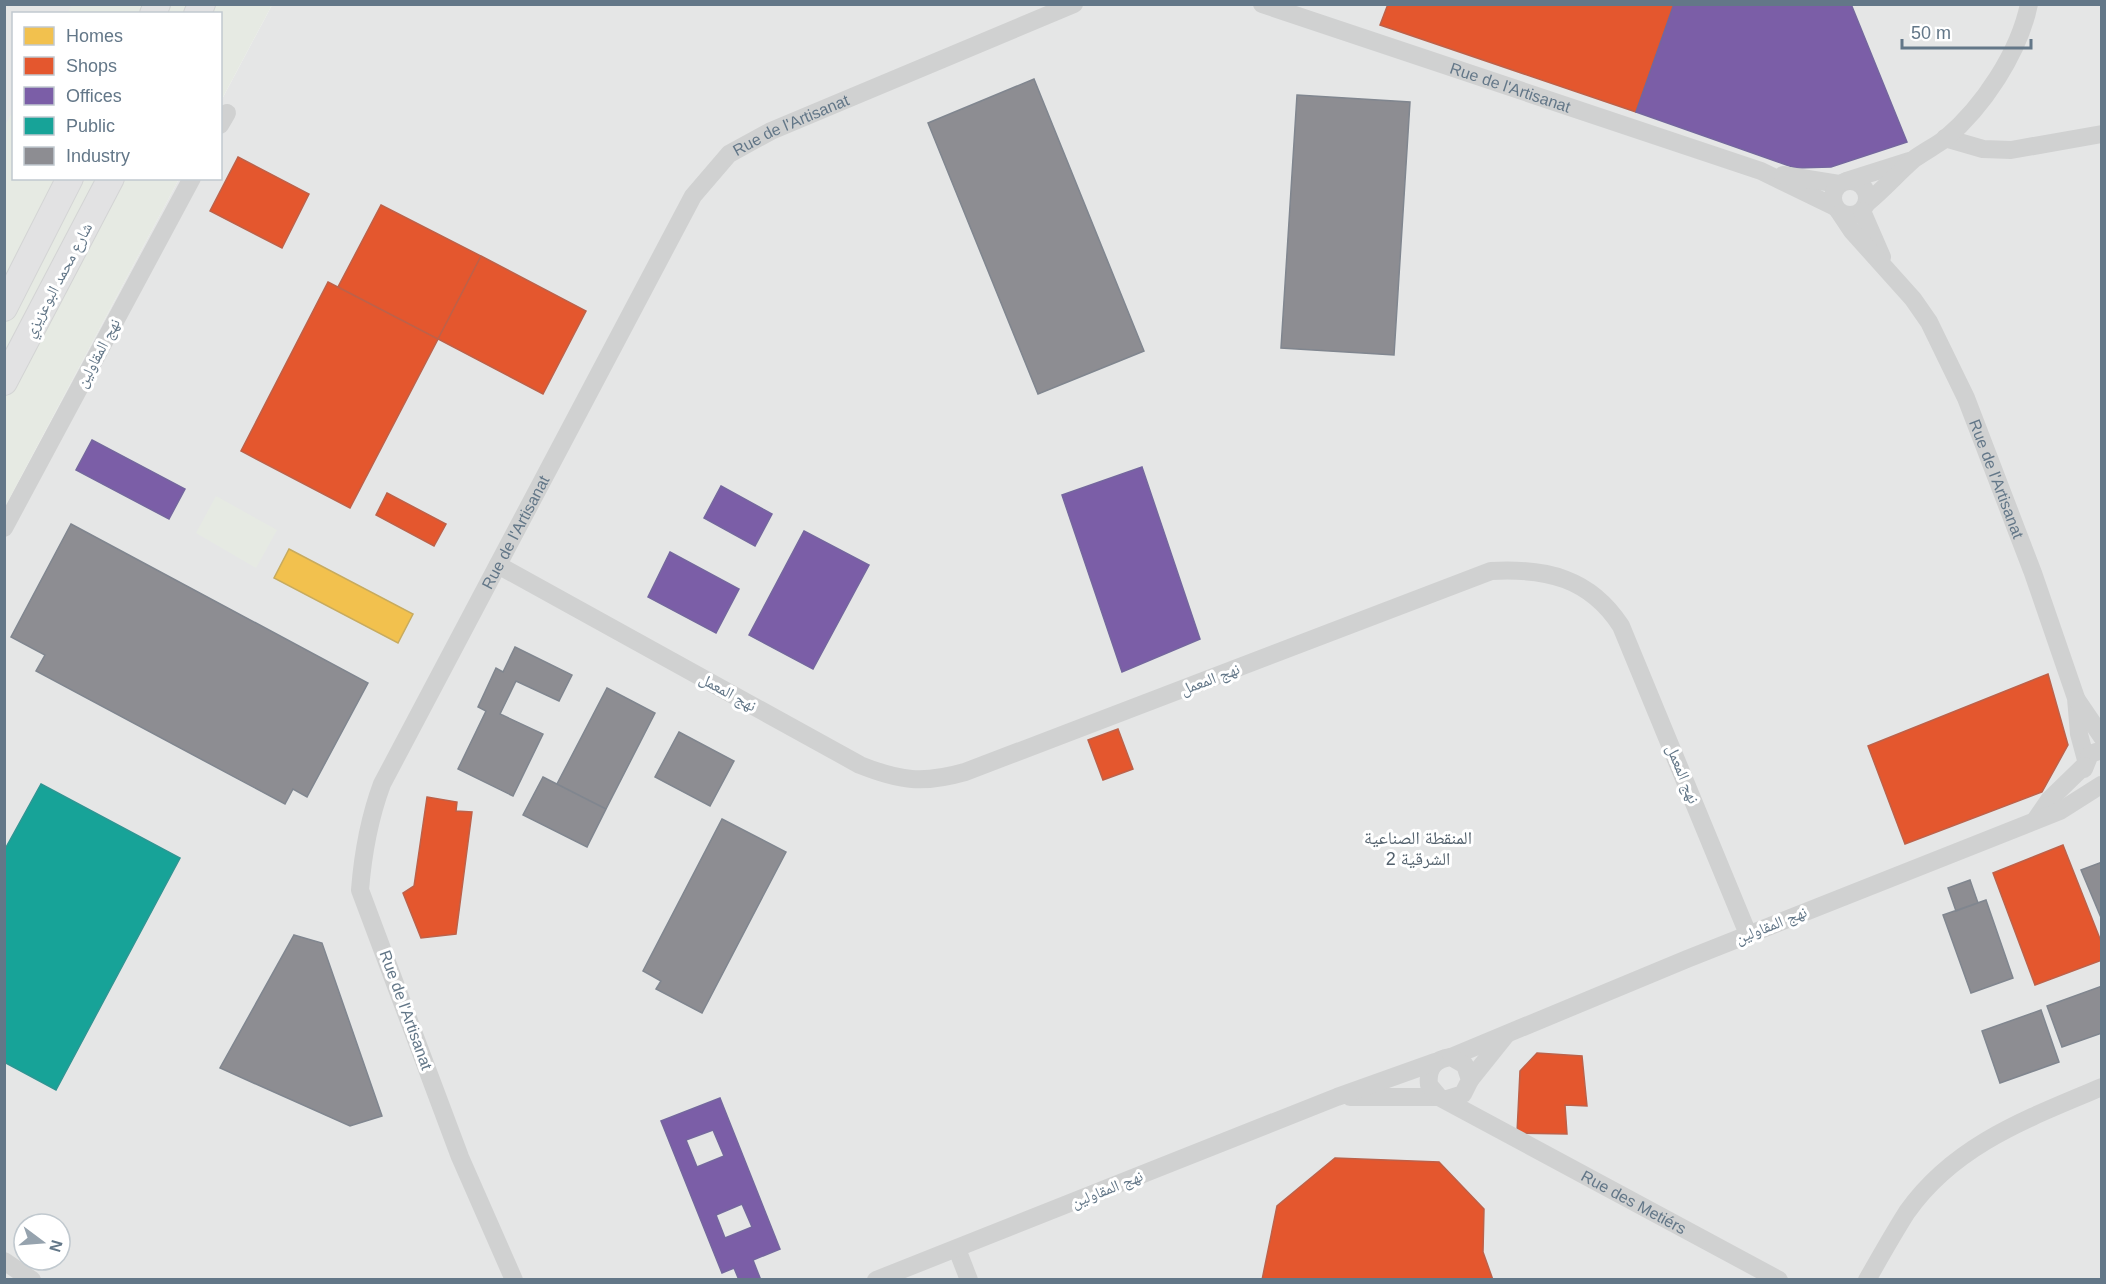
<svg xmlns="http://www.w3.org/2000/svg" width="2106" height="1284" font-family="Arial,'Noto Naskh Arabic',sans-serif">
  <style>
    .built { fill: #e5e6e6; fill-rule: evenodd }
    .green { fill: #e6eae3 }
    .homes { fill: #f2c14e; stroke: #c7ab5f; stroke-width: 1.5 }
    .shops { fill: #e4572e; stroke: #bd6149; stroke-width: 1.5 }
    .offices { fill: #7b5ea7; stroke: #74669e; stroke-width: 1.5; fill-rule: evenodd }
    .public { fill: #17a398; stroke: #2e9693; stroke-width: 1.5 }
    .industry { fill: #8d8d92; stroke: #80868f; stroke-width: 1.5 }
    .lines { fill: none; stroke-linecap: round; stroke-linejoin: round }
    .highway-casing { stroke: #d3d4d4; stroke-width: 28 }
    .minor { stroke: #d0d1d1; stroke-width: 18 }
    .highway { stroke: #e2e2e3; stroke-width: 26 }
    .labels { text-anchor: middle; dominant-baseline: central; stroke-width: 6; stroke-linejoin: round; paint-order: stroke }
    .street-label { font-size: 16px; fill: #637788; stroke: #fff }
    .neighbourhood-label { font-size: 18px; fill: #52606c; stroke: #fff }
  </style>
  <rect width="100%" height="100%" fill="#f6f6f5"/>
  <path class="built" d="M5,5H134L129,13L14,14V178L5,247Z
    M272,5H2101V1279L5,1280V507L179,179L220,178L221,101ZM24,1224H60V1260H24Z"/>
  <path class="green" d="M72,4L272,5L221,101L220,14H67Z
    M13,111L14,178L179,179L5,507L4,127Z
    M216,496L277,530L256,568L196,533Z"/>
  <path class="homes" d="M289,549L413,614L398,643L274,578Z"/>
  <path class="shops" d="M1388,4H1674L1636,112L1380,25Z
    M238,157L309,194L282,248L210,211Z
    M381,205L481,256L438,339L338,287Z
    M481,256L586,311L543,394L438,339Z
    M328,282L438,339L350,508L241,451Z
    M387,493L446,524L434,546L376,515Z
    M2048,674L2068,745L2042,792L1905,844L1868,746Z
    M1118,729L1133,769L1103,780L1088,740Z
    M427,797L457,802L456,811L472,812L456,934L421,938L403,893L414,886Z
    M2063,845L2102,944V960L2035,985L1993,873Z
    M1537,1053L1582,1056L1587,1106L1565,1105L1567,1134L1517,1133L1520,1071Z
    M1335,1158L1439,1162L1484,1209L1483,1252L1493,1280H1262L1277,1206Z"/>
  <path class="offices" d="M1674,4H1851L1907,142L1831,167L1795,168L1636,112Z
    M92,440L185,489L169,519L76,470Z
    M1142,467L1200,639L1122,672L1062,495Z
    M721,486L772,514L755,546L704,518Z
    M804,531L869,565L813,669L749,635Z
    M670,552L739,589L716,633L648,597Z
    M720,1098L780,1249L753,1260L760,1278L756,1280H739L734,1268L722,1273L661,1121ZM713,1130L724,1156L697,1167L686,1140ZM742,1204L752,1227L725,1238L716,1215Z"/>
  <path class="public" d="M41,784L180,858L56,1090L4,1062V851Z"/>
  <path class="industry" d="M1034,79L1144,351L1038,394L928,123Z
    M1297,95L1410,102L1394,355L1281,348Z
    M71,524L368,683L307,797L293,789L285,804L36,671L45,655L11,637Z
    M515,647L572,675L559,701L516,681L500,714L543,734L513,796L458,769L486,711L478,707L496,668L503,672Z
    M607,688L655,713L606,809L557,784Z
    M679,732L734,761L710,806L655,777Z
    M543,777L606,809L587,847L523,815Z
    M722,819L786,852L702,1013L656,989L661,981L643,971Z
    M2102,862V920L2081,870Z
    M1970,880L1978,903L1956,911L1948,888Z
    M1986,900L2013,978L1971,993L1943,915Z
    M294,935L322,943L382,1116L350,1126L220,1068Z
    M2102,986V1033L2062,1047L2047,1006Z
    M2041,1010L2059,1062L2000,1083L1982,1031Z"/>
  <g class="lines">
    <g class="highway-casing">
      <path id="highway" d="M153,14L157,4
        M197,14L202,4
        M4,308L70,178
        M4,382L111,178"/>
    </g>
    <g class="minor">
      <path id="s1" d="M1262,4L1761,171L1835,207"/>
      <path d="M220,125L227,113"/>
      <path d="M1945,138L1983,149L2011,150L2102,134"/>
      <path d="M1783,175L1839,184"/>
      <circle cx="1850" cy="198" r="17"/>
      <path d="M1846,181L1909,161"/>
      <path d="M1867,203C1884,189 1898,173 1914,159C1924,152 1935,146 1945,139C1983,107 2019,53 2029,4"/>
      <path d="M1862,211L1882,257"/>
      <path id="s2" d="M1840,213L1852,231L1913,299L1929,322L1966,398L2033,573L2076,698L2079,734L2086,760"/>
      <path d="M4,528L192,178"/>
      <path d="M498,565L860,765C900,781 923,784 965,772L1491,571C1546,568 1590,578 1621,626L1748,934"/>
      <path d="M2077,700L2102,737"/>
      <path d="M2084,769L2090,754L2102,750"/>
      <path d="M2036,819L2049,800L2084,766"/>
      <path d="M1451,1057L1687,959L2060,811L2101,785"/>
      <path d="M1470,1080L1506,1035"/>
      <path d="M1350,1097H1439"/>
      <path id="s3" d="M1447,1099L1463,1094L1470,1080L1465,1065L1451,1057C1435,1059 1427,1068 1429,1085L1439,1097L1779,1280"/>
      <path d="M957,1249L969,1280"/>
      <path d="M4,1261L32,1280"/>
      <path id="s4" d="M514,1280L460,1157L360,890C363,852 369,819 382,784L693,196L729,154L771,131L1074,4"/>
      <path d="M876,1280L1337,1097L1435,1062"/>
      <path d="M1867,1280C1880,1257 1893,1234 1907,1212C1955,1144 2029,1118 2102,1087"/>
    </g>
    <use href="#highway" class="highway"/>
  </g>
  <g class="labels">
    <g class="street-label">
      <text stroke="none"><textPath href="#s1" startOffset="262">Rue de l'Artisanat</textPath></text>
      <text stroke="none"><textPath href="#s4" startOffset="1317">Rue de l'Artisanat</textPath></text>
      <text transform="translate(58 280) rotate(-62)">شارع محمد البوعزيزي</text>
      <text transform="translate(98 353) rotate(-62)">نهج المقاولين</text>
      <text stroke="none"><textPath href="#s2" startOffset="312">Rue de l'Artisanat</textPath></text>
      <text stroke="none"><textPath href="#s4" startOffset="813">Rue de l'Artisanat</textPath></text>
      <text transform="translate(1210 679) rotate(-21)">نهج المعمل</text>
      <text transform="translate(728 692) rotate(29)">نهج المعمل</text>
      <text transform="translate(1683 774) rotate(68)">نهج المعمل</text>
      <text transform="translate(1771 925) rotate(-22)">نهج المقاولين</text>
      <text transform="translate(406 1010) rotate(70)">Rue de l'Artisanat</text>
      <text transform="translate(1107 1189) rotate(-22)">نهج المقاولين</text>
      <text stroke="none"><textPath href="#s3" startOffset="342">Rue des Metiérs</textPath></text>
    </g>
    <g class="neighbourhood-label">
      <text x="1418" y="838">المنقطة الصناعية<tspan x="1418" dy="21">الشرقية 2</tspan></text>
    </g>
  </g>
  <rect width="2106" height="1284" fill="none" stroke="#637788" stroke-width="12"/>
  <rect x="12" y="12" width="210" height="168" fill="#ffffff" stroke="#c1c9cf" stroke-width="1.5"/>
  <rect x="24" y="27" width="30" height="18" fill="#f2c14e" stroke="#c1c9cf" stroke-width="1.5"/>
  <text x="66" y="42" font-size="18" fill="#637788">Homes</text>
  <rect x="24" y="57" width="30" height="18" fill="#e4572e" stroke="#c1c9cf" stroke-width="1.5"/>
  <text x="66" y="72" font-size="18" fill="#637788">Shops</text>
  <rect x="24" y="87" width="30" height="18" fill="#7b5ea7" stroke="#c1c9cf" stroke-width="1.5"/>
  <text x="66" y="102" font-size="18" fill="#637788">Offices</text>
  <rect x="24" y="117" width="30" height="18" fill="#17a398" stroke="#c1c9cf" stroke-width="1.5"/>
  <text x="66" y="132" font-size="18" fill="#637788">Public</text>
  <rect x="24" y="147" width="30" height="18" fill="#8d8d92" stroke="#c1c9cf" stroke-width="1.5"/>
  <text x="66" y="162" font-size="18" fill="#637788">Industry</text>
  <g transform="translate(42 1242) rotate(106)"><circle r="28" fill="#ffffff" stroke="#c1c9cf" stroke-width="1.5"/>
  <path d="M0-4.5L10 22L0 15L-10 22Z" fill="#96a3ae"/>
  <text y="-9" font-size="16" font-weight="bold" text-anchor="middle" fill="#637788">N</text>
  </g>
  <path d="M1902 39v9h129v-9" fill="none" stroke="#637788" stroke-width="3"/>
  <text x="1911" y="39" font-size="18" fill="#637788" stroke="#ffffff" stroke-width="4.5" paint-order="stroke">50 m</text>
</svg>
